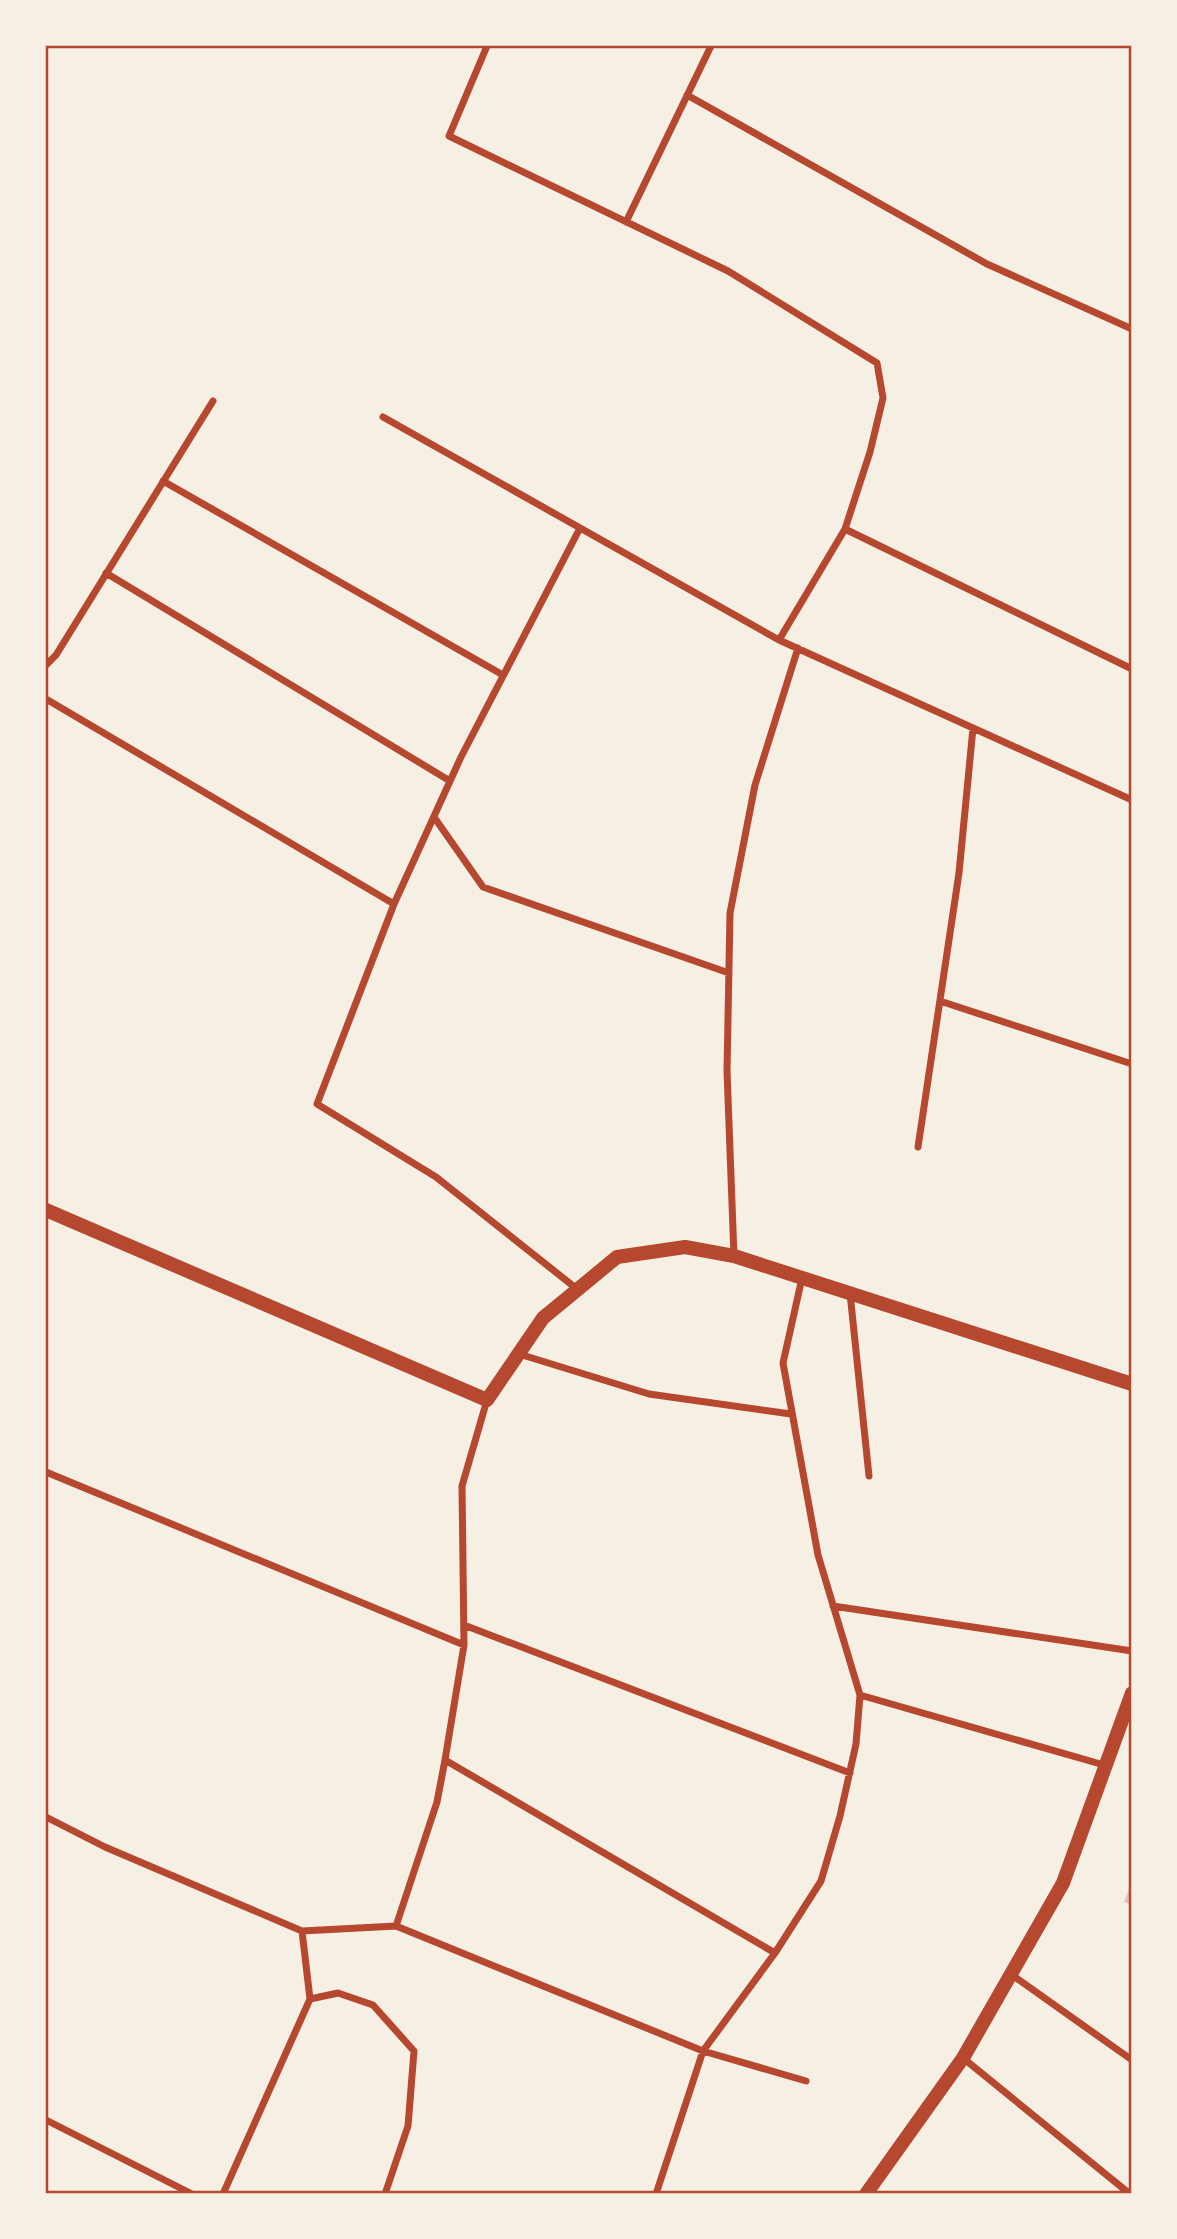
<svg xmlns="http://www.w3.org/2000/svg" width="1177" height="2239" font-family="Manrope,sans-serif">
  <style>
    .building { fill: #e6c5b7 }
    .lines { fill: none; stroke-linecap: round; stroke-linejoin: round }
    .minor { stroke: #b5482f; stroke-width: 7 }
    .secondary { stroke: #b5482f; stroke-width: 14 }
    .neatline { fill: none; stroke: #b5482f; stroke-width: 2.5 }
  </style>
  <rect width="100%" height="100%" fill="#f6efe4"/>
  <path class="building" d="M1131,1883H1132V1905L1124,1902Z"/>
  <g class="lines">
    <path class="minor" d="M487,46L449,136L728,271L877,363L883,398L870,452L845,529L779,640
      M687,95L987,264L1132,329
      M626,222L711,46
      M383,417L779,640L1132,800
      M163,481L503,675
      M845,529L1132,669
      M106,573L450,781
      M46,665L56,655L213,401
      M46,699L394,904
      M434,817L483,887L729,973
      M940,1001L1132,1064
      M918,1147L959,873L973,728
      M734,1256L727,1071L730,913L755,785L798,648
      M577,1289L436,1177L317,1104L394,904L461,757L580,528
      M850,1293L869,1476
      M519,1354L649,1394L791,1414
      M46,1472L464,1645
      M833,1606L1132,1651
      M464,1625L850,1773
      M860,1695L1104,1765
      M445,1760L775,1953
      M46,1817L105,1847L302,1931L396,1926L703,2051L806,2081
      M396,1926L437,1802L445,1760L464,1645L462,1486L487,1400
      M1012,1975L1132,2060
      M310,1999L338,1993L373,2005L414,2051L408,2126L385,2194
      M963,2058L1130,2194
      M46,2120L192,2194
      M223,2194L310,1999L302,1931
      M656,2194L703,2051L775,1953L821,1881L840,1816L856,1744L860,1695L818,1555L783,1363L802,1278"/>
    <path class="secondary" d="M46,1210L487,1400L543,1318L617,1257L685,1247L734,1256L1132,1384
      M866,2194L963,2058L1063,1883L1132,1693"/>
  </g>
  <rect width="1177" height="2239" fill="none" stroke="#f6efe4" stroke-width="94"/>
  <rect x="47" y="47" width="1083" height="2145" class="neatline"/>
</svg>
